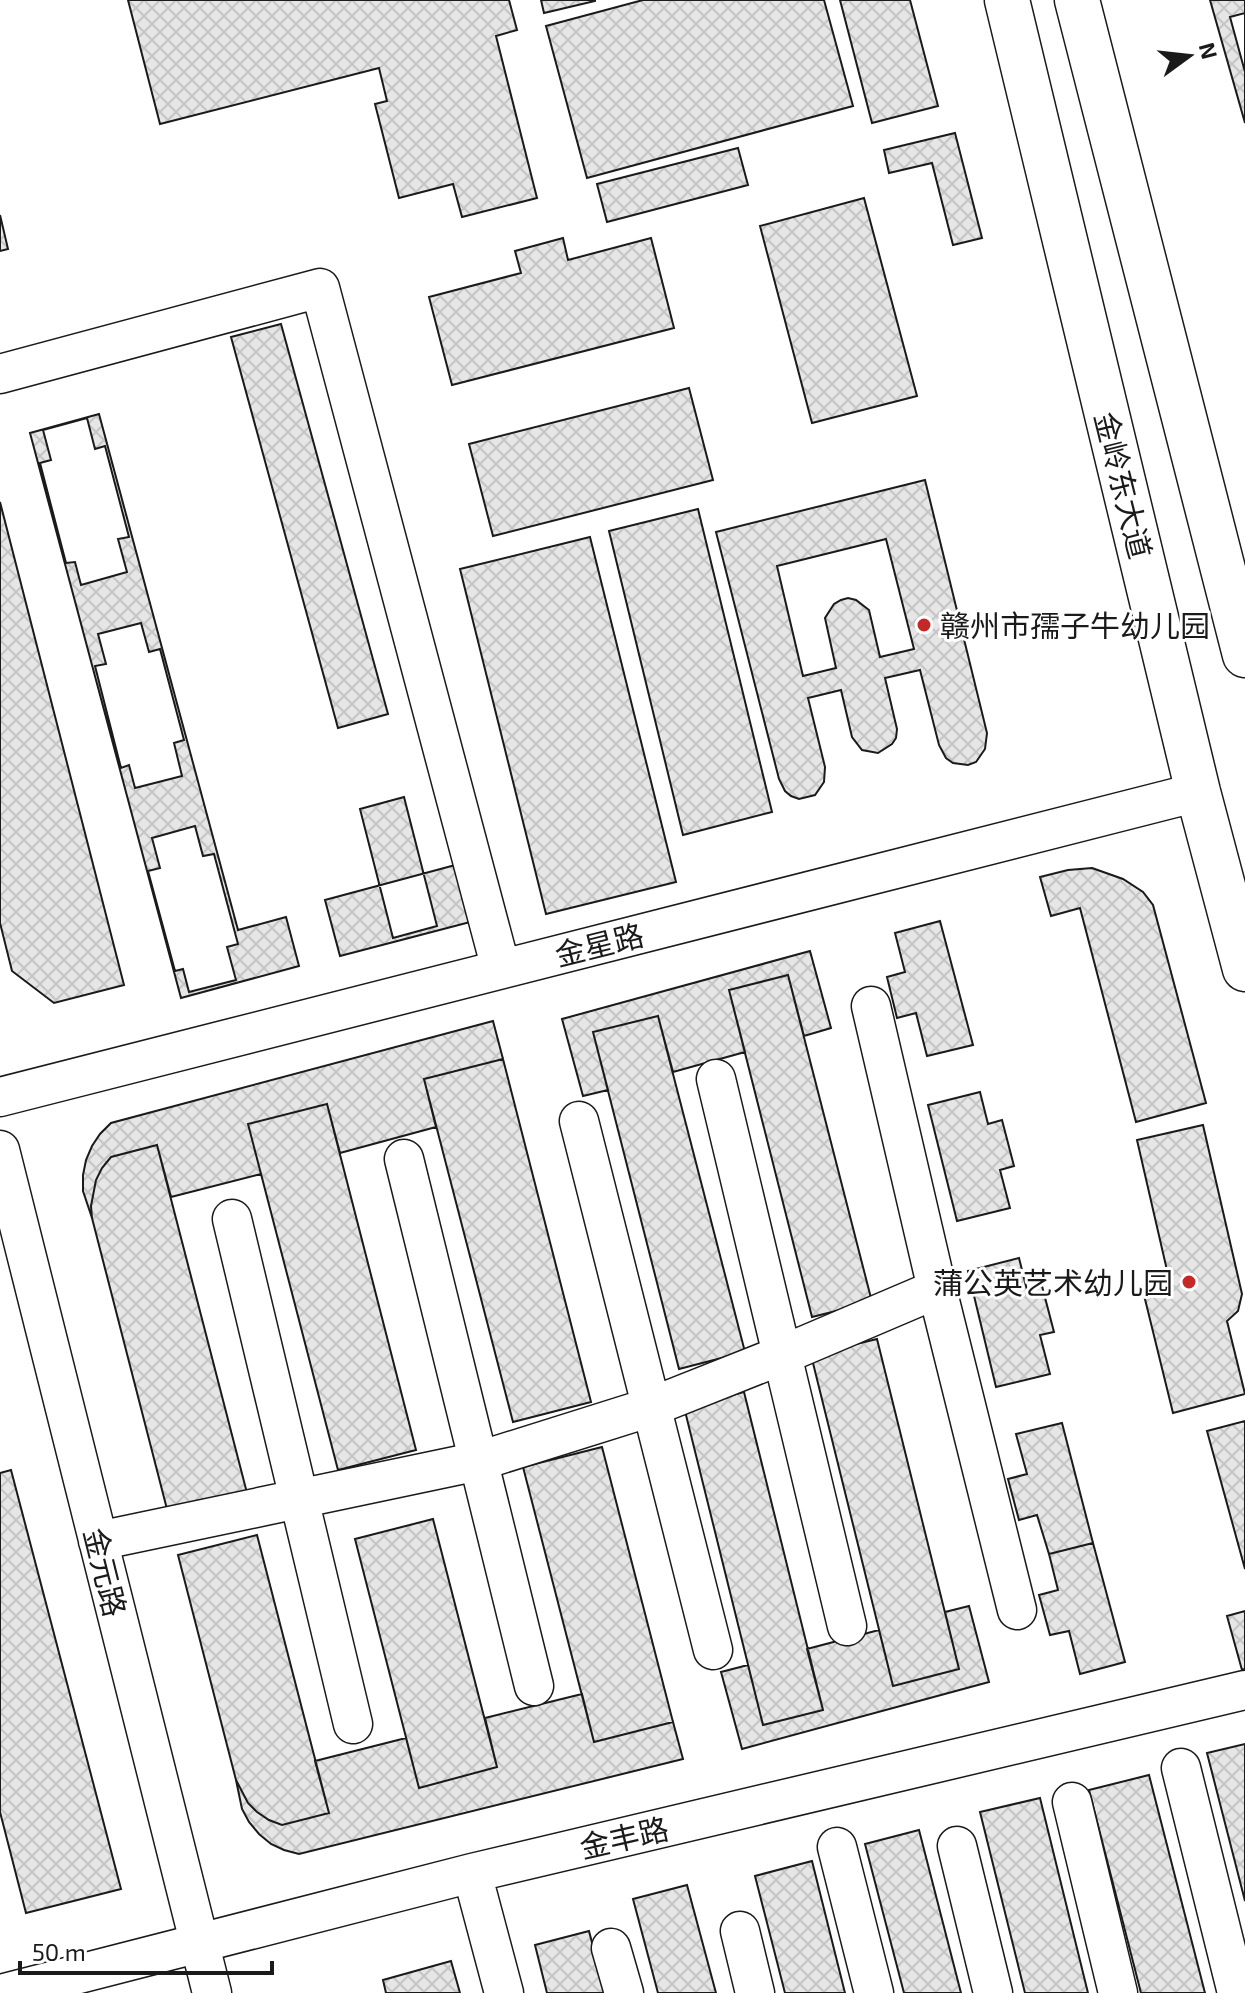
<svg xmlns="http://www.w3.org/2000/svg" width="1245" height="1993" font-family="'Exo 2','Noto Sans SC',sans-serif">
  <style>
    .building { fill: url(#building-cross-hatch); stroke: #1a1a1a; stroke-width: 2; fill-rule: evenodd }
    .lines { fill: none; stroke-linecap: round; stroke-linejoin: round }
    .minor-casing { stroke: #1a1a1a; stroke-width: 41 }
    .major-casing { stroke: #1a1a1a; stroke-width: 47 }
    .minor { stroke: #fff; stroke-width: 38 }
    .major { stroke: #fff; stroke-width: 44 }
    .poi-dot { fill: #c62828; stroke: #fff; stroke-width: 3 }
    .labels { text-anchor: middle; dominant-baseline: central; stroke-width: 6; stroke-linejoin: round; paint-order: stroke }
    .street-label { font-size: 30px; fill: #1a1a1a; stroke: #fff }
    .poi-label { font-size: 30px; fill: #1a1a1a; stroke: #fff; text-anchor: start }
  </style>
  <defs>
    <pattern id="building-cross-hatch" width="8" height="8" patternUnits="userSpaceOnUse" patternTransform="scale(2)"><rect width="8" height="8" fill="#e6e6e6"/><path d="M0 0l8 8M0 8l8-8" fill="none" stroke="#c5c5c5"/></pattern>
  </defs>
  <rect width="100%" height="100%" fill="#fff"/>
  <path class="building" d="M128,0H509L517,30L496,36L537,198L462,217L453,184L399,198L375,104L387,101L379,68L160,124Z
    M541,0H595V1L544,13Z
    M643,0H824L853,106L587,178L546,26Z
    M840,0H910L938,106L872,123Z
    M1210,0H1245V123Z
    M1245,13V72L1230,17Z
    M955,133L982,238L953,245L932,163L889,173L884,150Z
    M738,148L748,185L607,222L597,184Z
    M864,198L917,396L812,423L760,226Z
    M0,215L8,249L0,251Z
    M563,238L568,260L651,238L674,328L452,385L429,297L521,273L515,251Z
    M281,324L388,714L338,728L231,337Z
    M689,388L713,480L493,536L469,444Z
    M99,414L238,930L286,917L299,966L181,998L30,433Z
    M87,418L95,449L105,446L129,537L118,539L127,572L81,585L75,562L66,563L40,463L51,460L43,430Z
    M925,480L987,733L985,749L976,762L968,765L953,763L946,758L939,745L920,670L885,678L897,729L896,738L892,744L878,753L862,750L852,737L841,690L808,698L825,767L824,782L815,795L799,799L791,796L785,791L779,779L716,532ZM886,539L914,649L880,657L869,610L856,600L848,598L841,600L834,604L825,618L836,668L803,676L777,566Z
    M0,502L124,985L54,1003L12,971L0,923Z
    M698,509L772,812L683,835L609,531Z
    M590,537L676,882L546,914L460,569Z
    M141,623L149,652L160,649L184,740L174,743L182,776L135,788L129,765L121,768L95,666L106,664L98,634Z
    M404,797L437,926L393,938L360,809Z
    M195,826L203,856L214,854L238,944L227,947L236,980L189,992L183,969L175,971L148,871L160,868L152,838Z
    M459,864L474,921L340,956L325,900Z
    M1092,868L1123,879L1143,892L1153,905L1206,1103L1136,1122L1080,908L1051,916L1040,877L1068,870Z
    M940,921L973,1045L927,1056L916,1013L897,1018L887,977L905,972L895,933Z
    M810,951L831,1028L804,1036L788,975L729,990L745,1052L673,1072L658,1016L593,1032L608,1090L583,1096L562,1019Z
    M788,975L872,1302L812,1317L729,990Z
    M658,1016L745,1352L679,1369L593,1032Z
    M493,1021L503,1059L424,1079L436,1127L340,1153L327,1104L248,1124L261,1174L171,1197L157,1145L111,1157L102,1168L96,1180L91,1206L92,1218L83,1191V1175L86,1160L92,1146L100,1134L111,1123Z
    M503,1059L591,1402L513,1422L424,1079Z
    M980,1092L988,1124L1002,1120L1014,1166L1000,1170L1010,1208L957,1221L928,1105Z
    M327,1104L416,1450L338,1470L248,1124Z
    M1203,1125L1242,1294L1238,1311L1227,1321L1245,1394L1173,1413L1142,1287L1169,1279L1137,1140Z
    M157,1145L247,1493L168,1513L92,1218L91,1206L96,1180L102,1168L111,1157Z
    M1019,1258L1027,1290L1042,1286L1054,1332L1040,1335L1050,1374L996,1387L968,1271Z
    M877,1339L959,1669L893,1686L811,1355Z
    M744,1392L823,1710L763,1725L684,1407Z
    M1245,1421V1569L1207,1431Z
    M1062,1423L1093,1543L1049,1554L1037,1515L1019,1520L1008,1479L1027,1474L1016,1434Z
    M602,1447L673,1722L594,1742L523,1467Z
    M11,1470L121,1889L26,1913L0,1812V1473Z
    M433,1519L497,1767L419,1788L355,1539Z
    M257,1535L329,1813L282,1825L269,1820L257,1812L248,1803L236,1780L178,1555Z
    M1093,1543L1125,1662L1080,1674L1069,1631L1050,1635L1039,1595L1058,1590L1049,1554Z
    M969,1606L989,1682L742,1749L721,1672L748,1665L763,1725L823,1710L807,1649L879,1630L893,1686L959,1669L945,1612Z
    M1245,1611V1669L1242,1670L1227,1616Z
    M582,1694L594,1742L673,1722L683,1759L299,1854L284,1850L271,1844L259,1834L249,1822L242,1809L236,1780L248,1803L257,1812L269,1820L282,1825L329,1813L315,1761L406,1738L419,1788L497,1767L485,1718Z
    M1245,1744V1901L1207,1753Z
    M1149,1775L1205,1993H1141L1089,1790Z
    M1040,1798L1088,1993H1025L980,1812Z
    M919,1830L961,1993H904L865,1844Z
    M812,1861L845,1993H785L755,1876Z
    M687,1885L716,1993H658L633,1899Z
    M589,1931L605,1993H547L535,1945Z
    M451,1961L460,1993H386L383,1980Z"/>
  <g class="lines">
    <g class="minor-casing">
      <path id="minor" d="M0,374L320,288L501,969
        M871,1006L937,1289L1017,1610
        M716,1079L847,1626
        M0,1097L1198,792
        M579,1121L713,1650
        M0,1150L212,1993
        M404,1159L534,1686
        M232,1219L353,1724
        M98,1541L479,1461L651,1407L782,1355L937,1289
        M1181,1768L1237,1993
        M1072,1802L1118,1993
        M957,1846L993,1993
        M837,1847L874,1993
        M472,1873L504,1993
        M740,1931L755,1993
        M611,1948L624,1993
        M5,1993L472,1873L1245,1690"/>
    </g>
    <g class="major-casing">
      <path id="major" d="M1007,0L1198,792L1245,969
        M1077,0L1245,655"/>
    </g>
    <use href="#minor" class="minor"/>
    <use href="#major" class="major"/>
  </g>
  <g class="poi-dot">
    <circle cx="924" cy="625" r="8"/>
    <circle cx="1189" cy="1282" r="8"/>
  </g>
  <g class="labels">
    <g class="street-label">
      <text transform="translate(1124 485) rotate(76)">金岭东大道</text>
      <text transform="translate(599 944) rotate(-14)">金星路</text>
      <text transform="translate(106 1572) rotate(76)">金元路</text>
      <text transform="translate(624 1837) rotate(-13)">金丰路</text>
    </g>
    <g class="poi-label">
      <text x="940" y="625">赣州市孺子牛幼儿园</text>
      <text x="1173" y="1282" text-anchor="end">蒲公英艺术幼儿园</text>
    </g>
  </g>
  <g transform="translate(1189 56) rotate(75)" stroke="#ffffff" stroke-width="6" paint-order="stroke">
  <path d="M0-6L14 30L0 20L-14 30Z" fill="#1a1a1a"/>
  <text y="-12" font-size="22" font-weight="bold" text-anchor="middle" fill="#1a1a1a">N</text>
  </g>
  <path d="M20 1961v12h252v-12" fill="none" stroke="#1a1a1a" stroke-width="4"/>
  <text x="32" y="1961" font-size="24" fill="#1a1a1a" stroke="#ffffff" stroke-width="6" paint-order="stroke">50 m</text>
</svg>
